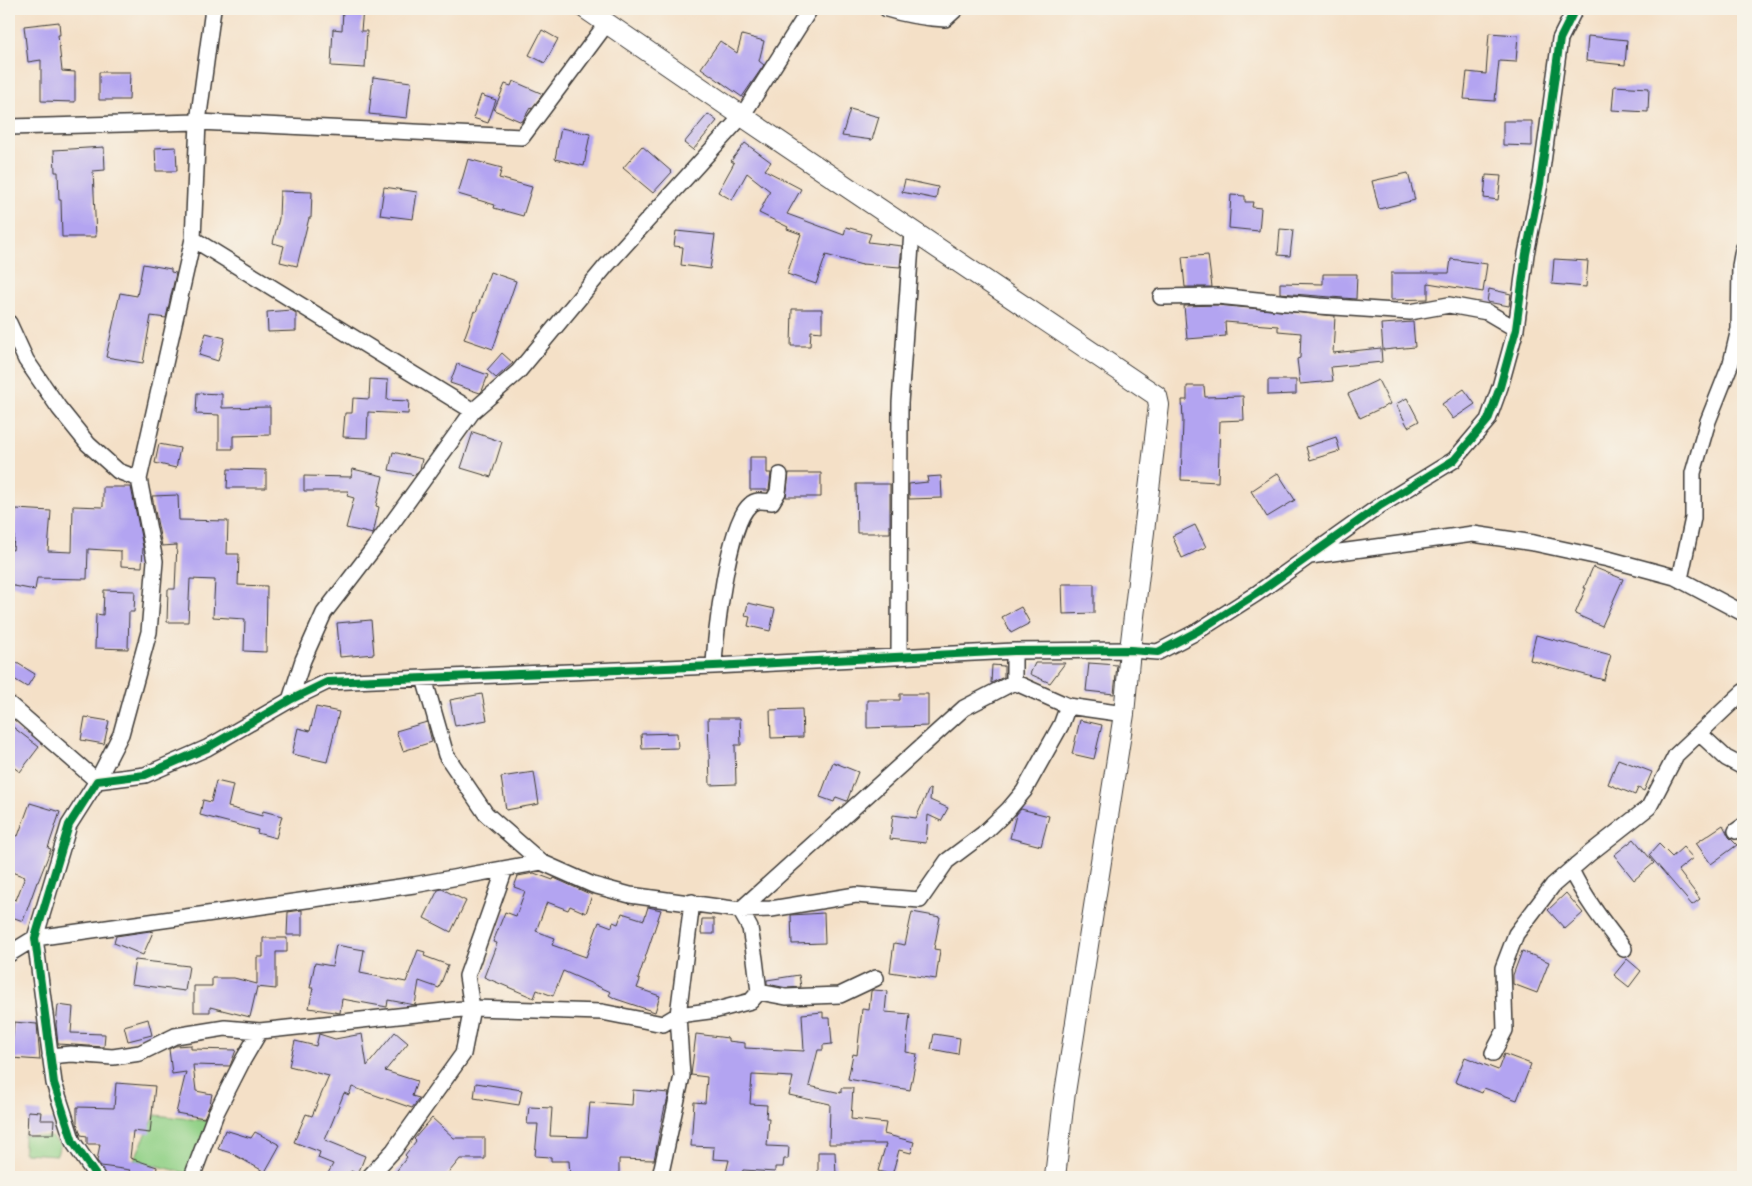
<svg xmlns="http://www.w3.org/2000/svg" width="1752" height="1186" font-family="'Libre Bodoni',serif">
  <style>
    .green { fill: #92d187; stroke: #577652 }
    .building { fill: #b3a4f1 }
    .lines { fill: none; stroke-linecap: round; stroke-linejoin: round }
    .street-casing { stroke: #3c3936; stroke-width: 18 }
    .secondary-casing { stroke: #3c3936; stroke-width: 22 }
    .street { stroke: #fff; stroke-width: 15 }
    .secondary { stroke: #fff; stroke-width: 20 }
    .cycleway-casing { stroke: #f7f3e8; stroke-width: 11 }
    .cycleway { stroke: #00873e; stroke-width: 8 }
  </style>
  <rect width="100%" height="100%" fill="#f7f3e8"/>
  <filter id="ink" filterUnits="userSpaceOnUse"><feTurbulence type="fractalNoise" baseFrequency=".02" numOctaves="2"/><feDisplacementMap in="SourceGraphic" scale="10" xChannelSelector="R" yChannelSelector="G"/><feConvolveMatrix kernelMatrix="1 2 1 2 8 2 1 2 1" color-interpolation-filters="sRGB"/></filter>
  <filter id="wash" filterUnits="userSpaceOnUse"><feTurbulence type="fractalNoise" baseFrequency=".0096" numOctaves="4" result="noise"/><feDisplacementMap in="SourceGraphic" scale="20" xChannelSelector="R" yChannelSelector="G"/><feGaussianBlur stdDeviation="1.12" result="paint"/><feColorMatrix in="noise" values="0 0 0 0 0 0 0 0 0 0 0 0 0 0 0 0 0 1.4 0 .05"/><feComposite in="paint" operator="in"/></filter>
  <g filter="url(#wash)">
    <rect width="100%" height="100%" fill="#f4e0c7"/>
    <path class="green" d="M155,1115L209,1121L190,1174L134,1160Z
      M24,1135L51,1137L60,1144L57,1155L24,1153Z"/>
    <g id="blocks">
      <path class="building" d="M343,9H363L361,31H367L365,68L331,66L333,29L342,30Z
        M59,22L60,35H58L62,71L75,72V102L41,101V60L28,62L24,26Z
        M542,30L558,39L545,63L529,55Z
        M1489,33L1518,35L1516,62L1499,61L1495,101L1464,99L1467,72L1486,74Z
        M742,35L764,41L759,61L764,65L742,97L701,68L720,41L737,53Z
        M1588,36L1627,40L1625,65L1586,61Z
        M99,72H130L129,100H99Z
        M373,77L411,82L407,118L369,114Z
        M513,81L543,94L531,109L530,108L522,122L494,110L505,84L511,86Z
        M1614,86L1649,88L1648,112L1612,110Z
        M481,95L496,100L488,123L473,118Z
        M850,109L879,117L872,140L842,136Z
        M708,114L717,121L693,150L684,143Z
        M1503,121H1532V146L1503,145Z
        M561,128L590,134L584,166L555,159Z
        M745,143L771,162L765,170L801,189L787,214L844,235L846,227L871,234L868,242L902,246L900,267L862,264V265L826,255L816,284L787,274L801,234L787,229L788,227L759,213L770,191L747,173L732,200L718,192L734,163L731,161Z
        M642,146L672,172L653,193L623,168Z
        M104,147L105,170L93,171L96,237H62L61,200H59L58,172H55L54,150Z
        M176,147L177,171H156L155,148Z
        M468,159L502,168L499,178L532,187L523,216L494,208L495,205L458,194Z
        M1408,173L1415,200L1379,209L1372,181Z
        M1486,175L1501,176L1498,200L1484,198Z
        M905,180L938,187L936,199L902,192Z
        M384,187L417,192L413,219L380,215Z
        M280,191L312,192L311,218H309L297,266L280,262L284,246L273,243L279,218Z
        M1231,195L1245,196V202H1253L1252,207L1261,208L1259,231L1229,228Z
        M1280,229L1293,230L1290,256L1278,255Z
        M676,231L715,235L710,269L681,265L683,247L674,246Z
        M1208,255L1212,287H1185L1182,257Z
        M1451,259L1487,264L1483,292L1428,283V299L1391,300V273H1449Z
        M1554,259L1588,261L1586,287L1552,284Z
        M143,264L171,269V272L176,273L166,318L151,316L143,363L106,357L120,293L137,296Z
        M490,272L516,281L493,349L464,339L474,311L476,312Z
        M1323,274H1357L1356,299L1280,293V283L1323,284Z
        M1489,289L1511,294L1509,306L1487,302Z
        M1217,305L1335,316L1333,353L1381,348L1382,362L1331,367L1333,381L1300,384L1297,359L1300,358L1301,333L1278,331V326L1225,322L1226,336L1187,339L1184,306Z
        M792,309H822V332L811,331L810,346H791Z
        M291,310L296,313V331L268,332L267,312Z
        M1413,322L1415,347L1383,350L1381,324Z
        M206,333L225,338L218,361L199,355Z
        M502,353L513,363L496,378L487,370Z
        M457,364L488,375L482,391L480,393L450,383Z
        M370,379L388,380L387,400L409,401L408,414L368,412L367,438L343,437L345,413H352L353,398L369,399Z
        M1268,380H1296V394L1268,395Z
        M1378,380L1390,404L1360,418L1348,394Z
        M1187,386H1204L1205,397L1243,396L1244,420L1220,421L1218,482L1181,480L1183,421L1182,400H1187Z
        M1464,389L1475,404L1453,419L1442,404Z
        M197,393L222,394V408L270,407V435L233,436V449H219V415L196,414Z
        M1407,398L1419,421L1408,427L1396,404Z
        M473,432L502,442L491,477L461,468Z
        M1336,437L1340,451L1310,460L1306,447Z
        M159,444L180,448L176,468L155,463Z
        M393,452L422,459L420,469L415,475L389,470Z
        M750,457H767V473H771L769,490H750Z
        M228,469L266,470V488H227Z
        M353,469L383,476L376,506L379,507L373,534L346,528L354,498L347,496L348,491H304V476L351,477Z
        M789,473H821V497H786Z
        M1278,473L1295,500L1267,517L1251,491Z
        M941,476L942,498L909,499V484L928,482L927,477Z
        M856,484H890V533H857Z
        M103,487H131L143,547L142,567L121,566V551L88,549L87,579L37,578L35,590L9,585V549L13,550L16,509L51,511L48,551L72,552L73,506L103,507Z
        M178,495L179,520L228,521L227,554H239L238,585L267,586L266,652L244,651L245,619L213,617L215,580L190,579L188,622H167L168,589H175L177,545L162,546L152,496Z
        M1195,525L1206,547L1182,558L1172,536Z
        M1593,567L1623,579L1602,626L1575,614L1586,588H1584Z
        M1062,584H1094V613L1063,614Z
        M104,590L135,591L134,612H129L128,649L95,648L96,614L103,615Z
        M748,603L775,609L770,631L748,626L750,617L745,616Z
        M1021,607L1030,623L1011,633L1002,617Z
        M371,620L374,654L340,657L337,623Z
        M1536,635L1611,655L1604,680L1530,660Z
        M9,658L35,674L27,687L9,676Z
        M1035,663H1065L1050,683L1030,674Z
        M1089,663L1117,665L1114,694L1086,691Z
        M992,665L1004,666V677L991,683Z
        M482,694L487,720L455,726L450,700Z
        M900,694H928V726L867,728V700H900Z
        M316,707L339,712L327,762L292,754L298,728L310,731Z
        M802,709L803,737L771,738L770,710Z
        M85,717L109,721L104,744L81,740Z
        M708,718H740L741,745H735L736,784L710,785Z
        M1080,720L1102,725L1094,759L1072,754Z
        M427,722L432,742L403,751L396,731Z
        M9,724L39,747L20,772L9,764Z
        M677,733L678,748L642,749L641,734Z
        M1618,759L1652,772L1644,791L1638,788L1635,795L1608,784Z
        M833,762L858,772L847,801L836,797L834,802L820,797Z
        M534,772L539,804L506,810L501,777Z
        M216,781L233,785L228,807L262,816L263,811L282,816L276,838L257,833L258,830L200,815L203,800L211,802Z
        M929,789L931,790L930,800L948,808L941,821L928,815L926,843L890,839L893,815L916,818Z
        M30,803L60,812L48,848L51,849L38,882H37L23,921L9,916V898L16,900L25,877L9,871V833L18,836Z
        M1021,809L1049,816L1041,846L1010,838L1016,815Z
        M1723,825L1729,837L1737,845L1711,864L1696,843Z
        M1634,839L1654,863L1634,880L1614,855Z
        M1659,844L1672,857L1683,847L1693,858L1678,870L1700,899L1692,905L1649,855Z
        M534,873L553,880L554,878L592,895L586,913L570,906L568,910L547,902L536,931L555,938L552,945L586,957L599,922L612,927L613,922L618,924L622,913L644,920L648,907L661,910L638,979L640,980L637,988L660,996L655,1012L616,999L609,995L611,992L563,971L553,996L537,990L534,998L484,977L497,943L493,942L505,912L516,916L525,891L514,887L518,876Z
        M442,889L466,901L451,932L424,918L438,890Z
        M1566,893L1583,913L1565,929L1548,910Z
        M302,910V935H287L288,912Z
        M912,912L940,917L934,949L940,950L936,979L890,972L894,943L905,945Z
        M824,913L825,943L792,944L791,915Z
        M702,919H714V934H701Z
        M150,931L153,932L143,955L114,943L116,936Z
        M263,938H287V952H276V989L257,987L250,1017L210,1007V1012H194V986H212V978H234L257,984V957H263Z
        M336,945L364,950L360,973L406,982L418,950L425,952L424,956L448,965L439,988L419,981L415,1005L388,1000L387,1007L342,999L340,1013L309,1008L313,988H310L315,963L332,966Z
        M1522,951L1549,962L1537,993L1513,984V975Z
        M1627,959L1641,971L1629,987L1614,975Z
        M135,960L189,966L185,991L131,984Z
        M799,975L801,987L787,988L767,984V980Z
        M873,990L887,991L885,1012L910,1014L906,1052L917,1054L910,1090L848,1079L853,1054L857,1055L862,1009L869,1010L871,991Z
        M58,1005L73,1007L71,1033L105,1034L104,1047L58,1044L56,1025Z
        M823,1012V1018H830L832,1044L823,1045V1050H818L809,1086L841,1093V1088H853L851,1119L886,1123L884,1134L914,1142L911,1153L899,1150L892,1175L878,1171L886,1144H829L830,1104L789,1095L793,1077L752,1075L750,1104L767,1105L766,1118H769L767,1146L789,1147L788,1159H784L783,1167H775V1172L743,1170L741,1177H725L729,1160L713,1159L714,1147L691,1146L694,1102L705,1103L707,1077L691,1075L696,1034L728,1038V1041L745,1043V1048L804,1051L802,1014Z
        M148,1019L152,1035L128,1041L124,1026Z
        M14,1022L37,1024L40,1060L11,1058Z
        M395,1032L408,1043L385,1071L417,1081L412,1096L419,1098L418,1100L412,1108L352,1087L349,1095L344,1093L325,1140L365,1156L358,1174L351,1171L348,1177H326L333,1164L318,1158L320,1152L294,1142L306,1114L312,1116L329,1076L289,1066L295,1041L316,1046L319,1034L335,1039L362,1034L367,1066Z
        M934,1034L960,1038L958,1054L931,1049Z
        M191,1045V1049L236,1050L230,1066L193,1065L196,1091L212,1094L210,1104L204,1118L176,1113L186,1072L172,1074L169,1049L175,1046Z
        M1504,1054L1531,1064L1517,1100L1484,1088L1482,1093L1455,1082L1465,1057L1498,1070Z
        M116,1083L155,1086L150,1133L133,1131L130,1158L157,1167L156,1173L146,1172V1177H127L130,1170L101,1166L97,1161L100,1144H87V1136L81,1135L77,1123V1107L114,1108Z
        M476,1083L522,1090L519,1105L474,1098Z
        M633,1090L669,1093L666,1106H665L654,1160L619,1159V1177H570L569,1161H551V1157L535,1156L538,1124H527L529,1107L552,1108L550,1136L587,1137L590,1102L632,1105Z
        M28,1111L41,1112L40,1120H54L53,1134H27Z
        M432,1118L454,1138H485V1159H460L445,1177H392L407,1157L405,1155L416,1141L414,1139Z
        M225,1130L251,1138L255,1132L280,1145L265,1172L231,1153L218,1149Z
        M818,1152H835L836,1176H818Z"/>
    </g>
  </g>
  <g filter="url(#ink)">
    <use href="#blocks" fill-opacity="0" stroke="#3c3936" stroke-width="1"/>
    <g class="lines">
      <g class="street-casing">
        <path id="street" d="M887,9C906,15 925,18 945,19L956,9
          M9,127L198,122L522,137L607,23
          M193,239L473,411
          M1161,297L1217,296L1319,306L1410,312L1449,305L1487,312L1516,329
          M9,323L26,360L59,408L88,444L118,471L139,479
          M1310,556L1473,534L1534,543L1608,559L1675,577L1743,613
          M1680,579L1693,518V473L1708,421L1731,363L1739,329L1740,266L1743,249
          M899,657L900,403L912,231
          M714,666C715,635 728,523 750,505C756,499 763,501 772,502L778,492L780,475
          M424,678L446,755L486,814L541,862L593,885L630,895L740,910L771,909L856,895L920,900L947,861L983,834L1008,810L1024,791L1061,725L1068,706
          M1014,682L1068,706L1124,714
          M290,700L303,660L324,613L377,544L473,411L518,372L606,266L742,116L810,9
          M9,704L97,781L121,734L149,632L155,561L139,479L193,239L198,122L213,9
          M1699,733L1726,758L1743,767
          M1736,831L1743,826
          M1577,864L1571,870C1585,899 1604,923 1624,949
          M740,910L964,708L1014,682V651
          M740,910L750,928L755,959L759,992
          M9,954L35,938L414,885L541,862
          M1493,1053L1505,1030L1503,968L1516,934L1553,885L1589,854L1649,807L1676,755L1743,692
          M50,1056L71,1054L113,1057L140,1053L175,1036L225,1028L260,1031L472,1008L602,1012L663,1024L678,1015L717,1010L751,1001L759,992L786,997L840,995L876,978
          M97,1177L73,1142L54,1083L35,938L69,825L97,781L145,775L207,748L290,700L327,682L714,666L1014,651L1130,650L1158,652L1198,631L1256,594L1381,505L1454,460L1488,420L1500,387L1516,329L1526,254L1540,184L1560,39L1575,9
          M192,1177L216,1113L243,1060L260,1031
          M369,1177L394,1150L463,1054L472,1008L467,976L505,869
          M660,1177L682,1076L678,1015L692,902"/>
      </g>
      <g class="secondary-casing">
        <path id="secondary" d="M586,9L742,116L1157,396L1159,405L1130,650L1124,714L1064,1099L1055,1177"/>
      </g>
      <use href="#street" class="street"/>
      <use href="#secondary" class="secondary"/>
      <g class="cycleway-casing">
        <path id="cycleway" d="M97,1177L73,1142L54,1083L35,938L69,825L97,781L145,775L207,748L290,700L327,682L714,666L1014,651L1130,650L1158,652L1198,631L1256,594L1381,505L1454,460L1488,420L1500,387L1516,329L1526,254L1540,184L1560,39L1575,9"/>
      </g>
      <use href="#cycleway" class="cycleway"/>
    </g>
  </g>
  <rect width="1752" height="1186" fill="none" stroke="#f7f3e8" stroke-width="30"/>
</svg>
